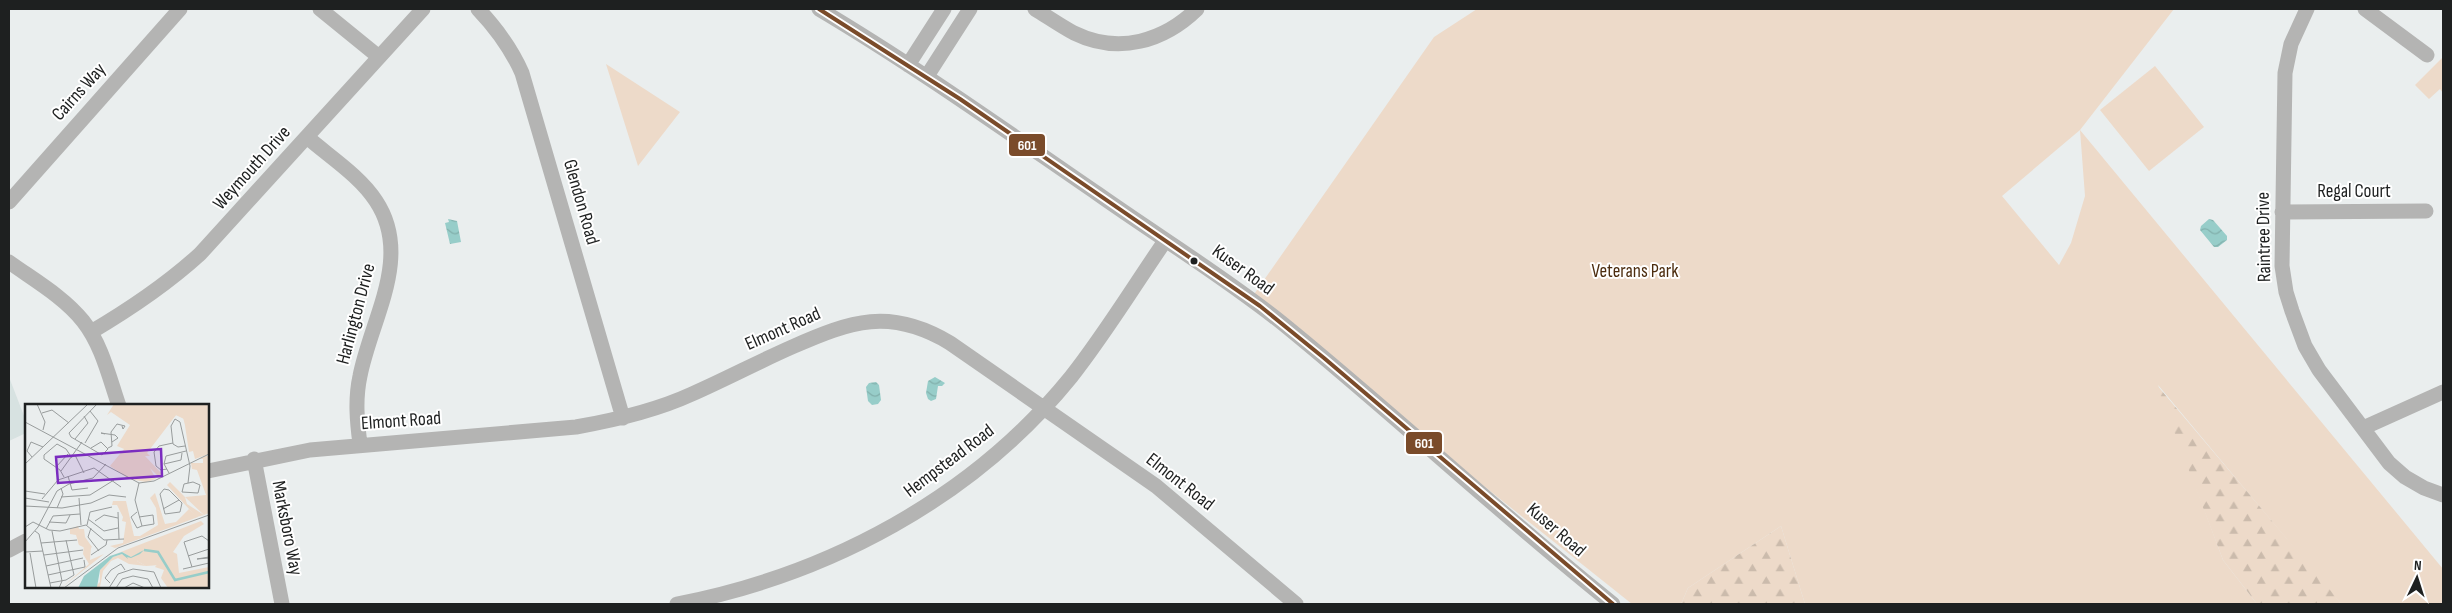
<svg xmlns="http://www.w3.org/2000/svg" width="2452" height="613" font-family="'Sofia Sans Condensed',sans-serif">
  <style>
    .built { fill: #d7e2e1 }
    .green { fill: #eddac9; fill-rule: evenodd }
    .forest { fill: url(#forest-firs) }
    .water { fill: url(#water-waves) }
    .lines { fill: none; stroke-linecap: round; stroke-linejoin: round }
    .minor { stroke: #b4b4b3; stroke-width: 15 }
    .bus-1-casing { stroke: #fff; stroke-width: 8 }
    .bus-1 { stroke: #7a4b2a; stroke-width: 4 }
    .bus-dot { fill: #1e2020; stroke: #fff; stroke-width: 2 }
    .labels { text-anchor: middle; dominant-baseline: central; stroke-width: 4; stroke-linejoin: round; paint-order: stroke }
    .street-label { font-size: 19px; fill: #1e2020; stroke: #fff }
    .park-label { font-size: 19px; fill: #4c2c0e; stroke: #fff }
    .inset-river { fill: none; stroke: #97cdc9; stroke-width: 2.5 }
    .inset-road { fill: none; stroke: #989c9c; stroke-width: 1 }
    .view { fill: #7b2cbf; fill-opacity: 0.15; stroke: #7b2cbf; stroke-width: 2.5 }
    .inset-edge { fill: none; stroke: #1e2020; stroke-width: 2.5 }
    .line-badge { stroke: #fff; stroke-width: 2 }
    .badge-label { font-size: 14px; text-anchor: middle; font-weight: bold; fill: #fff }
  </style>
  <defs>
    <pattern id="forest-firs" width="22" height="20" patternUnits="userSpaceOnUse" patternTransform="scale(1.25)"><rect width="22" height="20" fill="#eddac9"/><path d="M5 1l3.5 6h-7zM16 11l3.5 6h-7z" fill="#cbbbac"/></pattern>
    <pattern id="water-waves" width="16" height="10" patternUnits="userSpaceOnUse" patternTransform="scale(1.25)"><rect width="16" height="10" fill="#97cdc9"/><path d="M0 5q4-4 8 0t8 0" fill="none" stroke="#82b0ac"/></pattern>
  </defs>
  <rect width="100%" height="100%" fill="#eaeeee"/>
  <path class="built" d="M9,377L26,421V433L9,441Z"/>
  <path class="green" d="M1477,9H2174L2080,130L2443,569V604H2341L2158,385L2223,560L2257,604H1805L1781,526L1688,588L1681,604H1632L1250,300L1434,37ZM2080,130L2085,196L2071,243L2059,265L2002,196Z
    M2443,57V93L2440,89L2429,99L2415,85Z
    M606,64L680,112L638,166Z
    M2155,66L2204,127L2149,171L2100,110Z"/>
  <path class="forest" d="M2156,384L2327,586L2341,604H2257L2223,560Z
    M1781,526L1805,604H1681L1688,588Z"/>
  <path class="water" d="M448,219L457,221L461,242L450,244L445,223L449,222Z
    M2209,219L2213,220L2227,236V240L2218,247H2214L2200,230L2201,226Z
    M935,377L945,383L942,386H938L936,399L931,401L928,399L926,393L928,381Z
    M876,382L879,385L881,400L878,404L872,405L868,401L866,387L869,383Z"/>
  <g class="lines">
    <path class="minor" d="M320,9L379,57
      M478,9C497,29 511,48 522,73L623,418
      M819,9C915,66 1006,131 1098,194C1159,237 1223,276 1282,323C1394,414 1500,514 1613,604
      M1035,9C1048,17 1061,26 1074,33C1119,55 1164,41 1197,9
      M2307,9L2291,44L2285,73L2282,266L2286,292L2292,311L2305,346L2319,370L2389,463L2405,477L2424,488L2443,495
      M2365,9L2427,55
      M908,65L944,9
      M927,76L970,9
      M307,137C330,157 360,176 376,201C413,257 371,319 360,376C355,399 357,421 360,444
      M9,202L180,9
      M2282,212L2426,211
      M9,262C34,280 64,297 83,321C102,345 109,377 119,406
      M91,332C130,309 166,285 200,254L423,9
      M2363,428L2443,392
      M254,459L282,604
      M208,471L310,450L576,427C616,420 655,411 692,394C726,379 758,362 792,347C851,321 890,307 950,343L1156,486L1296,604
      M9,550L26,541
      M677,604C828,575 973,498 1071,377C1105,334 1134,286 1165,241"/>
    <g class="bus-1-casing">
      <path id="bus-1" d="M819,9L960,99L1260,306L1324,358L1613,604"/>
    </g>
    <use href="#bus-1" class="bus-1"/>
  </g>
  <circle class="bus-dot" cx="1194" cy="261" r="4.5"/>
  <g class="labels">
    <g class="street-label">
      <text transform="translate(79 92) rotate(-48)">Cairns Way</text>
      <text transform="translate(252 168) rotate(-48)">Weymouth Drive</text>
      <text x="2354" y="191">Regal Court</text>
      <text transform="translate(581 202) rotate(74)">Glendon Road</text>
      <text transform="translate(2264 237) rotate(-91)">Raintree Drive</text>
      <text transform="translate(1243 270) rotate(36)">Kuser Road</text>
      <text transform="translate(356 314) rotate(-75)">Harlington Drive</text>
      <text transform="translate(783 329) rotate(-24)">Elmont Road</text>
      <text transform="translate(401 421) rotate(-4)">Elmont Road</text>
      <text transform="translate(949 461) rotate(-37)">Hempstead Road</text>
      <text transform="translate(1180 482) rotate(38)">Elmont Road</text>
      <text transform="translate(287 528) rotate(79)">Marksboro Way</text>
      <text transform="translate(1556 530) rotate(41)">Kuser Road</text>
    </g>
    <g class="park-label">
      <text x="1635" y="271">Veterans Park</text>
    </g>
  </g>
  <g transform="translate(25 404)">
    <rect width="184" height="184" fill="#eaeeee"/>
    <path d="M89,0H184V50L170,55L168,47L164,48L159,15L151,11L122,49L125,52H120L138,71L134,73L125,64L131,75L121,78L104,75L85,62L99,45L92,42L105,21L86,8L82,11ZM53,122L54,125H59L60,133L67,143L64,146L54,141L51,131L45,130V125ZM116,151H126L135,157V161L121,162L112,157Z" fill="#eddac9"/>
    <path d="M110,0H165L168,17L160,20L158,14L151,11L140,22ZM180,52H184V109L179,111L160,93L181,91L172,66L167,65L166,59H178V55H175ZM130,89L140,120L151,118L164,105L173,113L90,144L85,142L98,139L101,118L97,117L98,113L92,101H87L88,97H101L109,132H115L133,121L131,104L125,94ZM176,117L179,120L159,132L148,148L152,150L154,169L184,163V184H143L136,174L139,166L130,163L135,157L119,151L112,157L121,162L104,160L93,154L86,157L78,167L75,183L69,184L75,178V166L88,153L97,150L101,152L106,153L97,148L88,151ZM53,136L66,144L65,156L79,150L36,184L64,160L58,150L59,141H54Z" fill="#eddac9"/>
    <path d="M145,78L160,93L162,100L179,111L172,113L164,105L142,81Z" fill="#eddac9"/>
    <path d="M119,146L115,150L106,154L102,153L103,155L97,150L88,153L75,166L72,183L53,184L59,172L85,152L97,148L106,153Z" fill="#97cdc9"/>
    <path class="inset-river" d="M119,146L133,148L150,176L184,168"/>
    <path class="inset-road" d="M12,0L20,18L18,26M17,9L27,6L44,19M0,18L114,79L129,77L184,50M92,20L100,22L98,25L97,22M80,30L76,29L90,31L93,34L87,38M50,35L63,19L59,12M60,39L73,17L65,7M160,42L153,43L148,40L146,22L150,15L155,18L165,62L163,79M66,44L76,38L83,45L77,51L46,33L44,29L72,0M83,44L87,42L86,28L92,20M50,51L59,69M7,53L2,47L6,38L18,43M0,60L63,0M139,60L156,56L157,49M31,63L43,50M142,65L136,66L131,62L129,48L134,42L148,39M36,67L57,38M144,69L139,60L141,52L161,47M43,72L47,86L63,84M39,73L35,66L19,55V51L32,40L41,45L47,54M168,78L175,81L173,89L157,88L159,80ZM139,85L144,86L157,99L155,108L140,110L135,90ZM0,87L20,90M36,93L65,91L89,76M0,94L24,98M54,94L56,121M17,95L33,76L69,64L96,83M0,102L37,104L66,99L84,91L101,93M32,104L38,90L36,84M138,105L154,96M93,108L94,135M112,108L106,113L112,124L117,122L110,96L114,79M114,113L128,111L129,120L117,122M63,115L79,127L93,124M70,117L79,111L93,114M24,118L41,119L45,111M62,121L65,108L87,103M0,123L8,118L24,126L35,127L61,121L79,136L99,135M66,124L63,133L74,147M21,125L28,112L55,110M10,127L14,130L26,184M27,127L37,177L34,184M0,138L13,123L32,87L44,80L68,74L81,60M16,139L52,136M0,148L18,147M5,149L11,184M19,151L58,146M66,151L81,141L82,136M163,152L184,145M184,153L172,155L184,154M21,162L58,154M167,163L159,138L177,132L184,137M158,165L184,159M23,171L60,163L59,156M25,179L41,176L49,171L41,136M85,179L80,174L86,166L96,160L100,166M39,184L93,144L184,111M84,184L93,170L108,165L129,168L136,184M91,184L97,175L108,172L123,175L128,184M99,184L108,179L120,184"/>
    <path class="view" d="M136,45L137,72L33,79L31,53Z"/>
    <rect width="184" height="184" class="inset-edge"/>
  </g>
  <g class="line-badge">
    <rect x="1008" y="133" width="38" height="24" rx="5" fill="#7a4b2a"/>
    <rect x="1405" y="431" width="38" height="24" rx="5" fill="#7a4b2a"/>
  </g>
  <g class="badge-label">
    <text x="1027" y="150">601</text>
    <text x="1424" y="448">601</text>
  </g>
  <rect width="2452" height="613" fill="none" stroke="#1e2020" stroke-width="20"/>
  <g transform="translate(2417 578) rotate(4)" stroke="#ffffff" stroke-width="4" paint-order="stroke">
  <path d="M0-4L9 19L0 12L-9 19Z" fill="#1e2020"/>
  <text y="-8" font-size="14" font-weight="bold" text-anchor="middle" fill="#1e2020">N</text>
  </g>
</svg>
